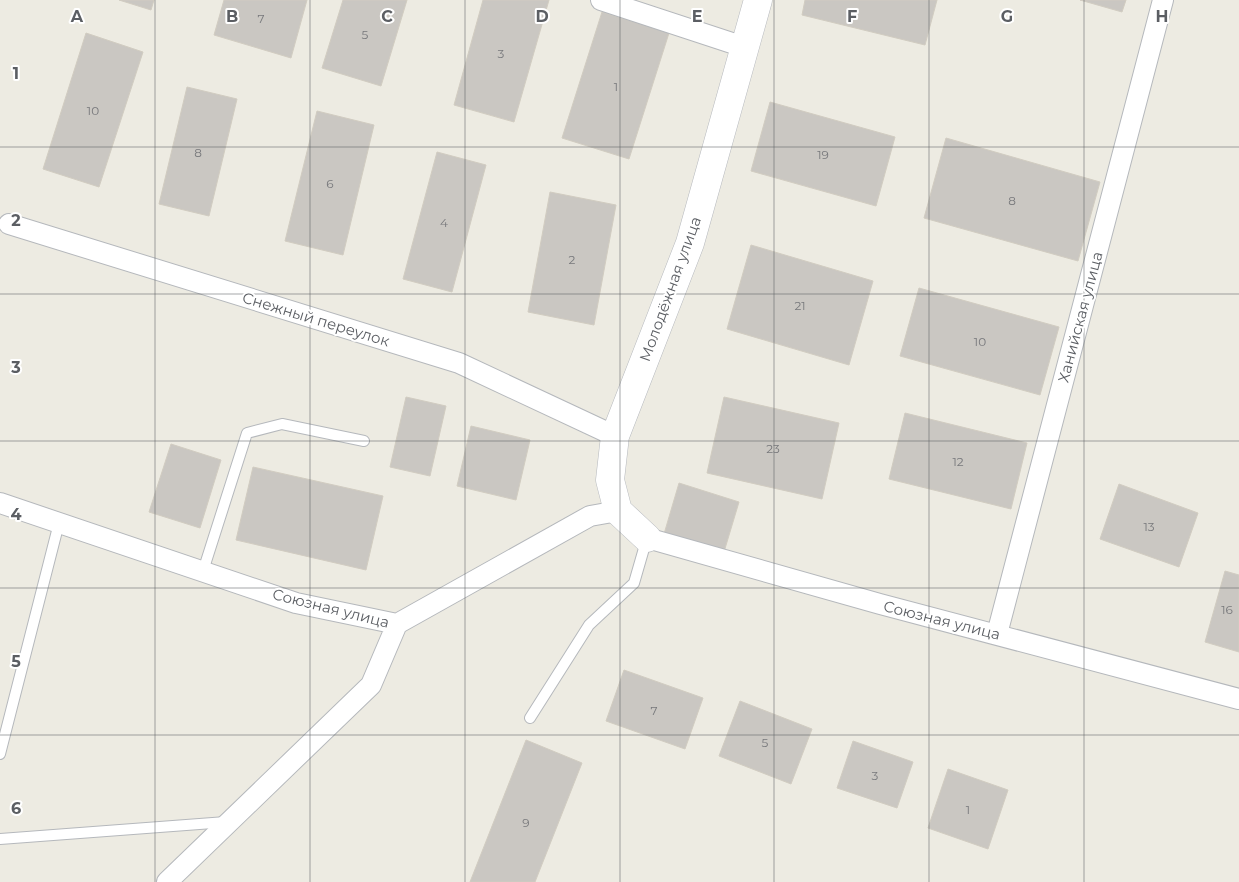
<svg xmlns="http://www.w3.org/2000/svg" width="1239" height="882" font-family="Montserrat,sans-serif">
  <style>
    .building { fill: #cac7c2; stroke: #d1ccc1 }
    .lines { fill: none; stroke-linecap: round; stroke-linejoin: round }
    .lane-casing { stroke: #b5b8bc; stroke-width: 12 }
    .street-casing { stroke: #b5b8bc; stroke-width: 22 }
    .secondary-casing { stroke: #b6b9be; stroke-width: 29 }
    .lane { stroke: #fff; stroke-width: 10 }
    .street { stroke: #fff; stroke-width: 20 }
    .secondary { stroke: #fff; stroke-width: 28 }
    .grid { fill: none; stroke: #5b5e63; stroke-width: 1; stroke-opacity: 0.55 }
    .labels { text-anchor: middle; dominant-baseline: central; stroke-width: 4; stroke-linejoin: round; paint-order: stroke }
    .number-label { font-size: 12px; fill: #77787b }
    .street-label { font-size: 15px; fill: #5b5e63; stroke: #fff }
    .grid-label { font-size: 16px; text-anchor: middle; font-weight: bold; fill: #5b5e63; stroke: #fff; stroke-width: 4; stroke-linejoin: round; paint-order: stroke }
  </style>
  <rect width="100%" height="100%" fill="#edebe2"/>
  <path class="building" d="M119,0H154L151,10Z
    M224,0H307L291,58L214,35Z
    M343,0H407L381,86L322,68Z
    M483,0H549L514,122L454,105Z
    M805,0H937L925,45L802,15Z
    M1080,0H1126L1122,12Z
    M602,12L669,33L629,159L562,138Z
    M86,33L143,52L99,187L43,169Z
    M187,87L237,99L209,216L159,204Z
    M770,102L895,137L876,206L751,171Z
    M317,111L374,125L343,255L285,241Z
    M946,138L1100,182L1078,261L924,218Z
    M437,152L486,165L452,292L403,279Z
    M550,192L616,205L594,325L528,312Z
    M751,245L873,281L849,365L727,329Z
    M919,288L1059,327L1040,395L900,356Z
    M406,397L446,406L430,476L390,467Z
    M724,397L839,423L822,499L707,473Z
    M905,413L1027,443L1011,509L889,479Z
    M471,426L530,440L516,500L457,486Z
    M171,444L221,460L200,528L149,512Z
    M253,467L383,496L366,570L236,540Z
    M679,483L739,502L724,552L664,534Z
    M1119,484L1198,513L1179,567L1100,539Z
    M1225,571L1239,575V652L1205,642Z
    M624,670L703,698L685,749L606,721Z
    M740,701L812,729L791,784L719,756Z
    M526,740L582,763L535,882H470Z
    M853,741L913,762L897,808L837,788Z
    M948,769L1008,790L988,849L928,828Z"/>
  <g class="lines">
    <g class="lane-casing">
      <path id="lane" d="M203,571L247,433L282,424L364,441
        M530,718L589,625L634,583L647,538
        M0,754L59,523
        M0,839L226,822"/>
    </g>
    <g class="street-casing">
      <path id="street" d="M601,0L744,47
        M9,224L459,363L615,436
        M0,503L296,603L397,624L590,516L618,511
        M647,538L880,604L1239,699
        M997,634L1163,0
        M167,882L371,685L397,624"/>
    </g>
    <g class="secondary-casing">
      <path id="secondary" d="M647,538L618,511L610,480L615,436L690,243L758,0"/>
    </g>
    <use href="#lane" class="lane"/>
    <use href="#street" class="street"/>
    <use href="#secondary" class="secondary"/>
  </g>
  <path class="grid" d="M155,0V882M310,0V882M465,0V882M620,0V882M774,0V882M929,0V882M1084,0V882M0,147H1239M0,294H1239M0,441H1239M0,588H1239M0,735H1239"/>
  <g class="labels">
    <g class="number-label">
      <text x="261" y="18">7</text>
      <text x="365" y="34">5</text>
      <text x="501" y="53">3</text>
      <text x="616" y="86">1</text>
      <text x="93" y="110">10</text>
      <text x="198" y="152">8</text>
      <text x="823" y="154">19</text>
      <text x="330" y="183">6</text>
      <text x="1012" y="200">8</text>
      <text x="444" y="222">4</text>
      <text x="572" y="259">2</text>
      <text x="800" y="305">21</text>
      <text x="980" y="341">10</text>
      <text x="773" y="448">23</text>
      <text x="958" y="461">12</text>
      <text x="1149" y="526">13</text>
      <text x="1227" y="609">16</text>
      <text x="654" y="710">7</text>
      <text x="765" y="742">5</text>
      <text x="875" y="775">3</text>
      <text x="968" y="809">1</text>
      <text x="526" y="822">9</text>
    </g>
    <g class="street-label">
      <text transform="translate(670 289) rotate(-70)">Молодёжная улица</text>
      <text transform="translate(1080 317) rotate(-75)">Ханийская улица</text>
      <text transform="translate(316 319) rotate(17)">Снежный переулок</text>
      <text transform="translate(331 608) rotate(14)">Союзная улица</text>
      <text transform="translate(942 620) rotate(14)">Союзная улица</text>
    </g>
  </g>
  <g class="grid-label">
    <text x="77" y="22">A</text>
    <text x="232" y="22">B</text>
    <text x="387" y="22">C</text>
    <text x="542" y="22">D</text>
    <text x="697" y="22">E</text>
    <text x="852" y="22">F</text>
    <text x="1007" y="22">G</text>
    <text x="1162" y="22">H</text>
    <text x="16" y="79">1</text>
    <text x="16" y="226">2</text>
    <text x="16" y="373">3</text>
    <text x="16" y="520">4</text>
    <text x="16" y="667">5</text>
    <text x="16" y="814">6</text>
  </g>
</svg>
